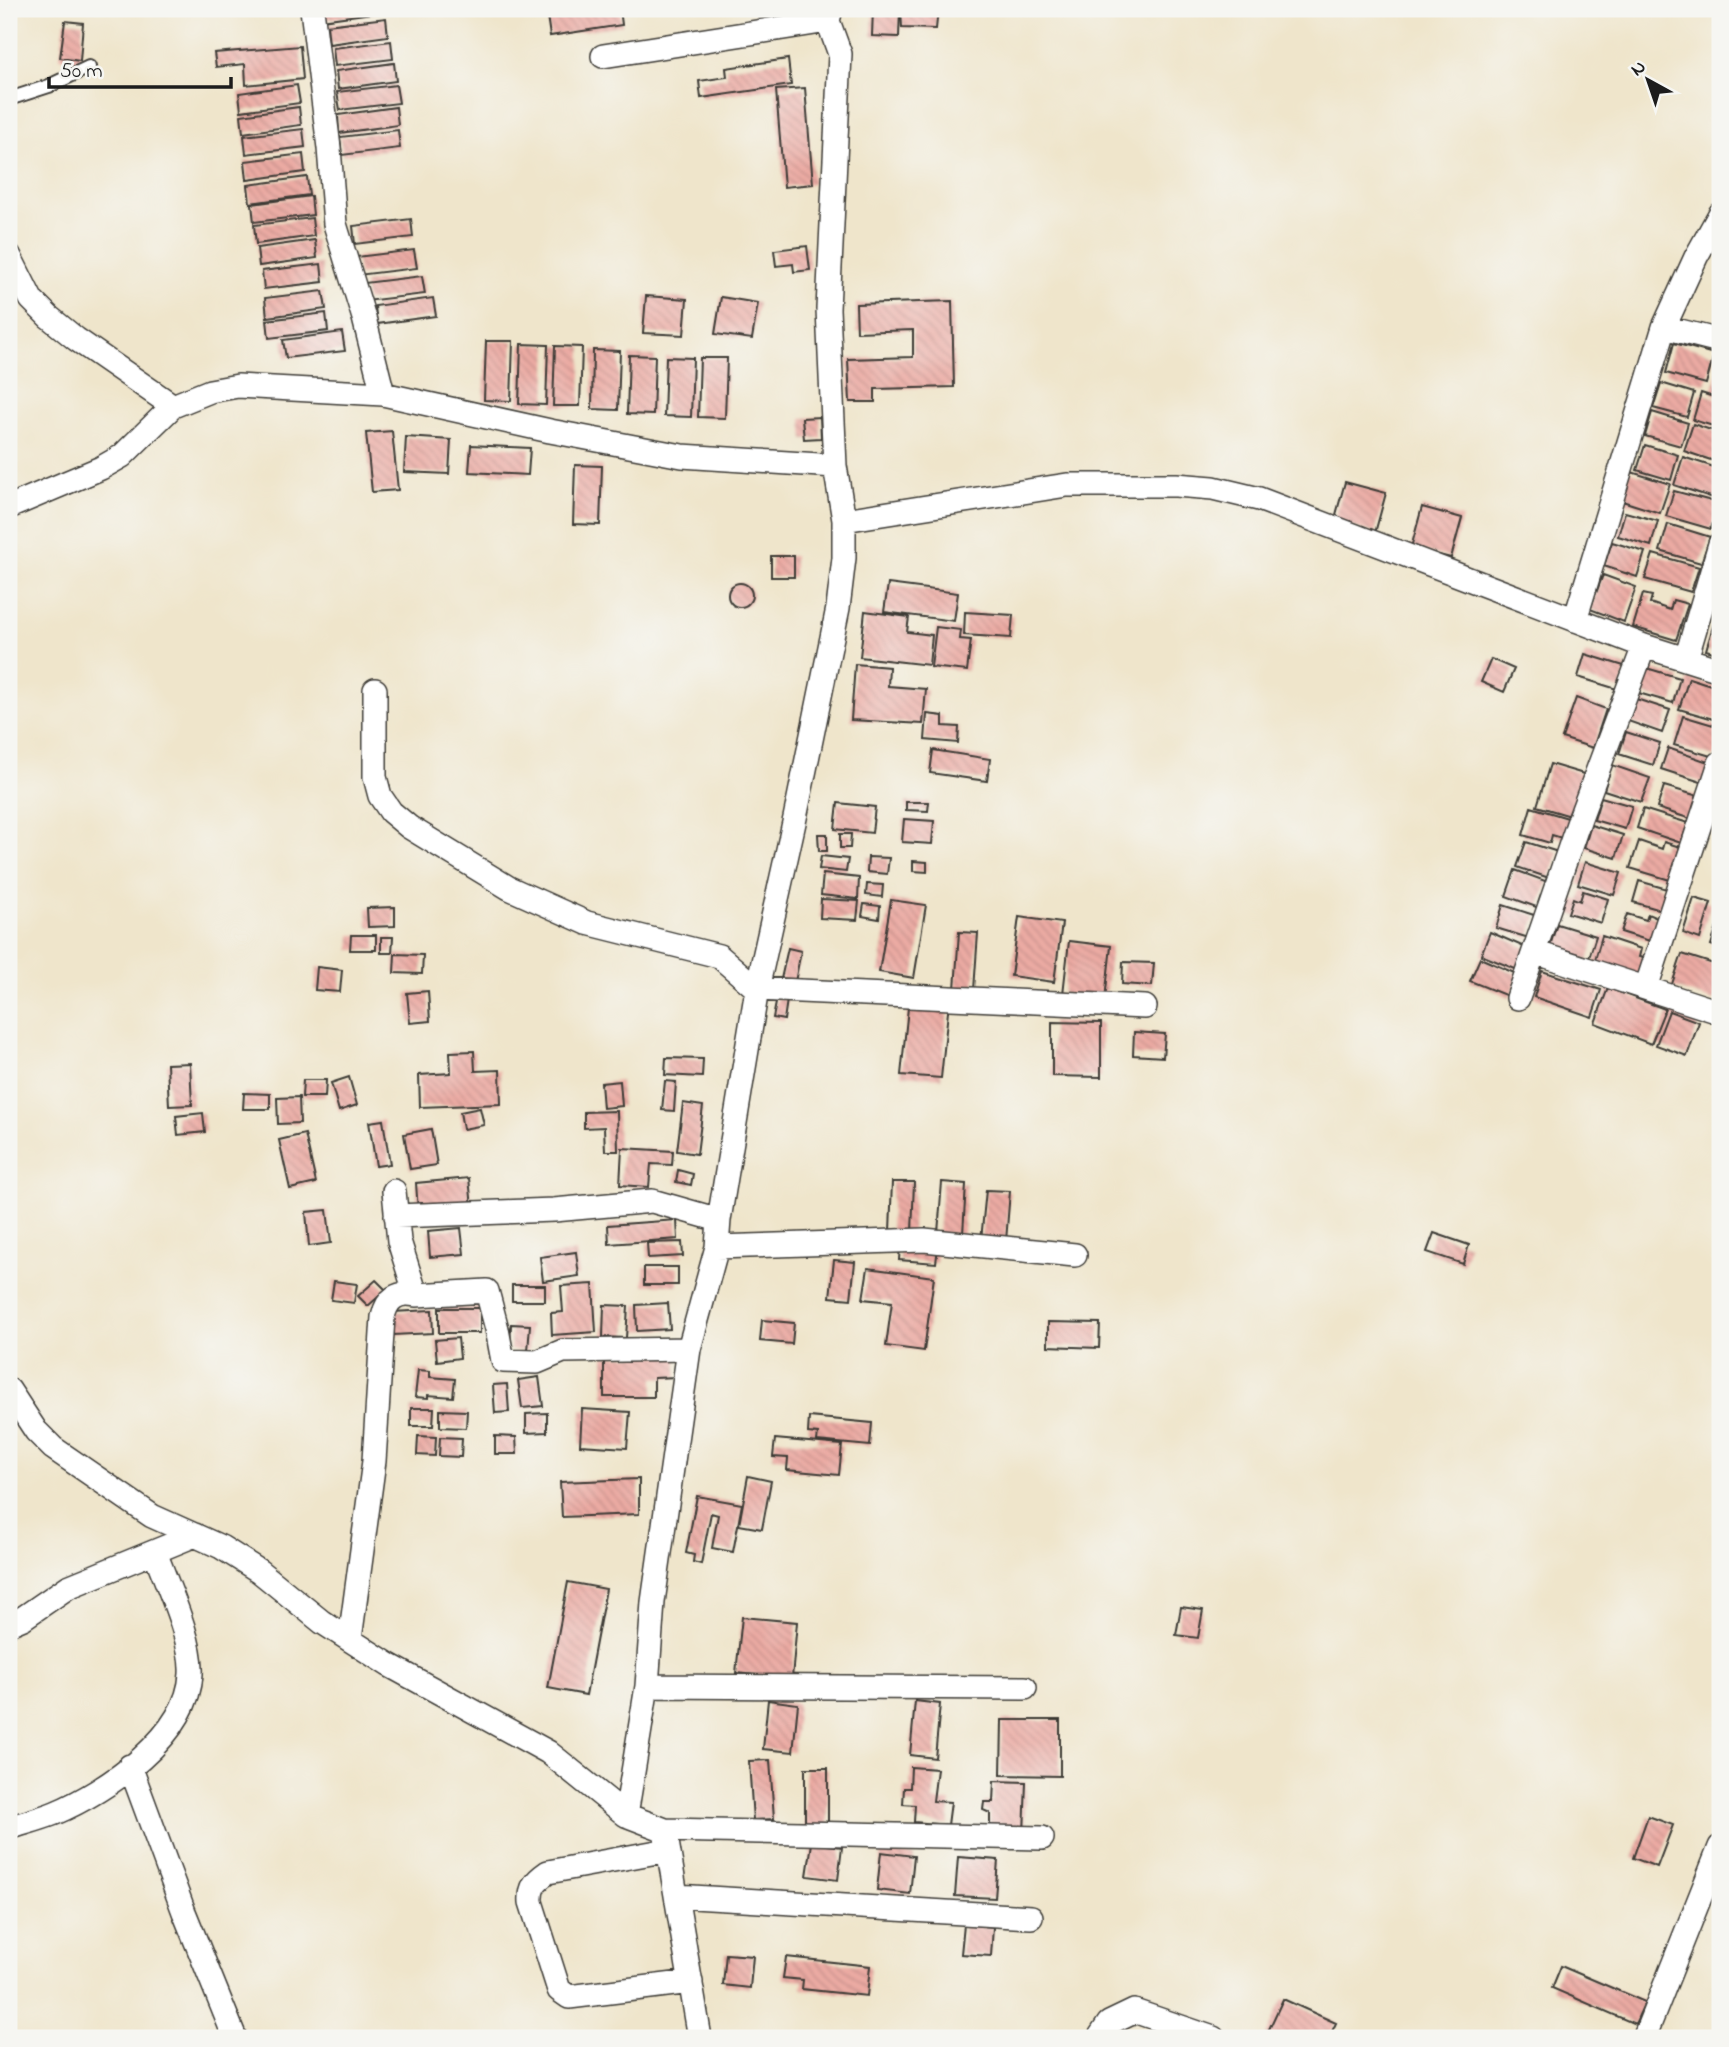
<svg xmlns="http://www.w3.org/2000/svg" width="1729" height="2047" font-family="'Indie Flower',sans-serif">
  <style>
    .building { fill: url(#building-back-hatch) }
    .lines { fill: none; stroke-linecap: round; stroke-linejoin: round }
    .lane-casing { stroke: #3c3a36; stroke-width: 16 }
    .street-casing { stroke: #3c3a36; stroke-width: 26 }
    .lane { stroke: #fff; stroke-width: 12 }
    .street { stroke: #fff; stroke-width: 23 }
  </style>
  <defs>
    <pattern id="building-back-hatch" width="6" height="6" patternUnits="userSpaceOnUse" patternTransform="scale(1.75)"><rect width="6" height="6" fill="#ebaaa3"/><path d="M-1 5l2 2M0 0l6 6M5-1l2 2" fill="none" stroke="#c9928c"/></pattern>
  </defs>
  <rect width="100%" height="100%" fill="#f6f6f2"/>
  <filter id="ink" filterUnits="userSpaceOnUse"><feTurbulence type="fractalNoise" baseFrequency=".0143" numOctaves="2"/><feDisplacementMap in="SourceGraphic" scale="14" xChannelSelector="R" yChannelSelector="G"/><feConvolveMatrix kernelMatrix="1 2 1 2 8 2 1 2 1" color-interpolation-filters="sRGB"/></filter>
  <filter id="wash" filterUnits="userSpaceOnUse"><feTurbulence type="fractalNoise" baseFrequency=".00686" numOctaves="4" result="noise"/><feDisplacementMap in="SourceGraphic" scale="28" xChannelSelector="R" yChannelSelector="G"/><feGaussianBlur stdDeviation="1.57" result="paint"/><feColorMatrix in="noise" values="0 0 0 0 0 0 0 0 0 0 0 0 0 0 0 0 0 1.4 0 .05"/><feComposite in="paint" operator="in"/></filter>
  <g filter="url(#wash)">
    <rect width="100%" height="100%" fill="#efe5cb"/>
    <g id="blocks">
      <path class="building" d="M320,9H380V12L321,20Z
        M546,9H620L622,25L550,36Z
        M873,9H900L899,37L872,36Z
        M901,9H938L936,29L902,28Z
        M386,18L388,36L329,44L327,25Z
        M65,21L83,23L80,61L60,58Z
        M391,41L393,59L335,66L333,48Z
        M300,46L303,79L246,85L245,64L216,67L214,53Z
        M788,59L791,85L701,98L699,81L727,77L726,68Z
        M394,63L396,81L338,89L336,71Z
        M297,85L300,103L241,111L239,93Z
        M396,85L399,103L340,110L337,92Z
        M805,88L813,184L784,187L776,90Z
        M299,107L301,125L243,133L241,115Z
        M396,107L398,125L339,133L338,115Z
        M303,129L305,147L246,154L244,136Z
        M398,130L400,148L342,155L340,137Z
        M303,154L305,172L247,180L245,161Z
        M307,177L309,195L250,203L248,185Z
        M311,196L313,215L254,222L252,204Z
        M312,218L314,236L256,244L254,225Z
        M411,219L413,237L355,244L353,226Z
        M315,240L317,258L259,266L257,248Z
        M807,246L810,270L794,272L793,264L776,266L774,250Z
        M414,250L417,268L358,275L356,257Z
        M321,264L323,282L264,289L262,271Z
        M422,276L425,294L366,301L364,283Z
        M323,291L326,309L267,317L265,298Z
        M646,296L687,299L684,335L643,333Z
        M721,297L758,303L752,339L715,334Z
        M433,298L436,316L377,324L375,306Z
        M952,301L954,387L875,389V402H850L848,359L913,357V330L857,332L856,304Z
        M326,313L328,331L269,338L267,320Z
        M342,332L345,351L286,358L283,340Z
        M486,341H513L511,401L484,400Z
        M1674,343L1714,354L1706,384L1666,373Z
        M521,344L548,345L546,405L519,404Z
        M555,346L582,347L580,406H553Z
        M593,350L620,351L618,410L592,409Z
        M629,355L655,356L653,415L627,414Z
        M666,357L693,358L691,417L664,416Z
        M700,358H727L725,418L698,417Z
        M1719,366H1720V396L1712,393Z
        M1661,383L1694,393L1687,417L1653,408Z
        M1701,393L1720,399V428L1693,420Z
        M1652,412L1688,423L1681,446L1645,436Z
        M820,417L821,438L804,439L802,418Z
        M1693,424L1720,433V463L1684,451Z
        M392,431L398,490L372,492L366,433Z
        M406,437L451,440L449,474L404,472Z
        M471,445L530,448L528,475L469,472Z
        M1645,445L1678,455L1671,480L1637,470Z
        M1683,457L1720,469V500L1674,485Z
        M575,465L602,466L600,525L573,524Z
        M1628,471L1670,484L1660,513L1619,500Z
        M1345,482L1386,493L1375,533L1334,522Z
        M1674,491L1719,503L1711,529L1666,516Z
        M1422,507L1462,518L1451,558L1411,548Z
        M1625,512L1658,521L1651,546L1618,536Z
        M1668,524L1710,537L1701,563L1660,551Z
        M1612,542L1645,552L1637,577L1604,566Z
        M1653,554L1699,567L1691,592L1645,579Z
        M771,556H794V577H771Z
        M1603,575L1636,587L1624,622L1590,609Z
        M728 595a12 12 0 1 1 24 0a12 12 0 1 1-24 0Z
        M888,584L958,593L954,621L884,612Z
        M1643,594L1652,596L1650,603L1670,610L1673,600L1688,604L1676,640L1633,627Z
        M865,611L909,617L907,632L932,635L929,665L860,657Z
        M965,612L1013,615L1011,638L964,635Z
        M1716,616L1720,617V654L1706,650Z
        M936,627L961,630L960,639L971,640L967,671L931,667Z
        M1585,654L1627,667L1620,690L1578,677Z
        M1491,659L1514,669L1504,692L1481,682Z
        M855,664L889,667L888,686L926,689L923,724L851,720Z
        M1643,667L1680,678L1673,703L1635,692Z
        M1689,678L1720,688V721L1679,709Z
        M1576,698L1606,709L1593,748L1562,738Z
        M1633,698L1670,710L1662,733L1625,720Z
        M927,714L943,716V726L959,727L958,743L925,740Z
        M1683,716L1720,727V736L1714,757L1674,745Z
        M1626,732L1660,743L1653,765L1619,754Z
        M1668,748L1711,763L1704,783L1661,769Z
        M933,750L990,759L987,781L930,773Z
        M1550,764L1587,775L1574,817L1537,806Z
        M1612,765L1650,778L1641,802L1604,790Z
        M1664,786L1698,796L1691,819L1657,808Z
        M1601,797L1632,806L1625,829L1594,820Z
        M906,802H929L928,811L906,810Z
        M838,803L875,807L872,833L835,829Z
        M1531,807L1571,819L1565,839L1552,835L1550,843L1523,835Z
        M1643,809L1688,823L1681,843L1637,828Z
        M904,819L934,821L932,844L902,842Z
        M1591,825L1623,835L1616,858L1584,848Z
        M818,834H827V851H819Z
        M840,834H851L850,848H840Z
        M1639,841L1662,849L1664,842L1680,847L1670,880L1630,868Z
        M1526,842L1558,852L1549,878L1517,867Z
        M821,856L848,859L846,872L819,869Z
        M868,857L889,858L887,874L867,872Z
        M913,861L927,862V872L913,871Z
        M1585,862L1621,873L1614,895L1578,884Z
        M1515,870L1548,882L1539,908L1506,896Z
        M823,874L859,878L858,899L821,895Z
        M1639,881L1667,889L1661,910L1633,902Z
        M867,884L883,885L882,897L866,895Z
        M1583,891L1608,899L1601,923L1568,913L1573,898L1580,901Z
        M1694,898L1711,903L1700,939L1683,933Z
        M821,899L859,901L857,920L820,918Z
        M891,900L926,905L914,978L879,972Z
        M864,904L880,906L879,919L862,916Z
        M1503,905L1537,916L1529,938L1496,928Z
        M395,907V926L368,927L367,908Z
        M1627,914L1646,920L1648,914L1657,918L1650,941L1621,932Z
        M1019,917L1062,923L1054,982L1011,976Z
        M1720,918V948L1711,945Z
        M1557,924L1596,936L1588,961L1549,949Z
        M959,932L978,933L974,990L955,989Z
        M1490,932L1529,949L1520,971L1481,955Z
        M351,935H376V950H350Z
        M1602,936L1641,949L1639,957L1644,958L1638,977L1594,963Z
        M381,937H393L392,953H381Z
        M1069,941L1111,946L1105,999L1063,994Z
        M788,948L801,951L795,982L781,979Z
        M395,954L423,955L422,974L394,973Z
        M1682,954L1720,966V982L1714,1001L1671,987Z
        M1480,958L1519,975L1510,997L1470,981Z
        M1123,962L1154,963L1152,986L1122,984Z
        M317,967L342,970L340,992L315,990Z
        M1542,971L1601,990L1592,1017L1534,997Z
        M1608,988L1665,1009L1651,1044L1595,1023Z
        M428,991L430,1021L410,1023L407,993Z
        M777,998L787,1000L784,1020L773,1018Z
        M909,998L949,1002L941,1078L901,1075Z
        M1669,1011L1699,1022L1687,1056L1656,1045Z
        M1052,1022L1101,1023V1077L1052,1076Z
        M1134,1032L1165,1034L1163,1057L1133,1055Z
        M474,1051L475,1071L500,1070L501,1104L420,1107L419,1075L451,1073L450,1052Z
        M666,1058L703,1059L702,1077L665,1075Z
        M190,1063L192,1105L169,1106L167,1064Z
        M349,1077L357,1105L339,1111L331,1083Z
        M303,1080H326L325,1097H302Z
        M620,1081L622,1106L603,1108L601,1083Z
        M665,1081L676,1082L674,1111L662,1110Z
        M244,1093L270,1094V1109H243Z
        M299,1097L300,1123L278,1124L277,1098Z
        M683,1103L703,1106L697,1154L677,1151Z
        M480,1108L484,1125L463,1129L460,1112Z
        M617,1111L618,1151H605L604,1127L584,1128V1112Z
        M203,1113L205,1132L178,1135L176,1116Z
        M383,1120L390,1164L376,1166L369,1122Z
        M431,1129L437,1165L410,1169L404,1134Z
        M305,1134L316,1183L290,1189L279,1140Z
        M622,1148L673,1151L672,1165L651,1164L649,1187L620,1185Z
        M678,1170L693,1174L691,1185L676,1182Z
        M469,1178L472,1207L418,1211L416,1183Z
        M892,1182H914L912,1232L890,1231Z
        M942,1182L966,1184L963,1234L938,1233Z
        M986,1190L1010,1191L1006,1241L981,1240Z
        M327,1210L331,1243L309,1246L306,1212Z
        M677,1220L678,1239L609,1244L608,1225Z
        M461,1228L464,1254L430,1257L428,1231Z
        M1434,1233L1469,1245L1463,1264L1427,1252Z
        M682,1242L683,1256L648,1258L647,1243Z
        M900,1245L938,1248L936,1263L899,1260Z
        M576,1252L579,1276L543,1281L540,1257Z
        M834,1260L855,1262L851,1299L830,1297Z
        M644,1267H678V1285H644Z
        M868,1268L934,1277L924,1351L886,1346L892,1302L863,1299Z
        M376,1280L386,1290L368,1306L358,1296Z
        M334,1281L357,1284L354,1303L331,1300Z
        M593,1284L596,1332L552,1335L551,1313L563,1312L561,1286Z
        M512,1285H545V1301H512Z
        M668,1303L670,1329L637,1331L636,1305Z
        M604,1305L628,1306L626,1338L603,1337Z
        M439,1308H480V1333H439Z
        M432,1310L433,1333L393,1335L392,1312Z
        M762,1320L794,1323L792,1344L760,1341Z
        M1048,1322L1100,1323L1099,1348L1048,1346Z
        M511,1324L530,1325L528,1351L510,1350Z
        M458,1338L460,1358L437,1361L435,1340Z
        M677,1355V1377L654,1378V1397H604V1356Z
        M418,1370L430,1371V1377L455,1379L453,1397L428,1395V1398L415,1397Z
        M539,1377L543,1406L522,1408L518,1380Z
        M507,1384L509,1412L495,1413L493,1385Z
        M411,1408H434L433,1426H411Z
        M582,1409L630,1412L627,1448L580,1445Z
        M440,1410L467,1411L466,1428L440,1427Z
        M547,1413V1432L526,1433V1414Z
        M809,1417L872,1423L870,1446L817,1441L818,1434L808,1433Z
        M418,1436L436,1437L435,1456L417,1455Z
        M495,1436L516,1437L517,1454H495Z
        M440,1437L462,1438L461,1457L439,1456Z
        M775,1439L842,1445L839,1475L787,1470L788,1458L773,1457Z
        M748,1476L771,1481L762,1529L739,1525Z
        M639,1479V1514L562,1517L560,1482Z
        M697,1496L742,1504L733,1552L712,1548L718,1515L711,1513L701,1564L693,1562L694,1555L686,1553Z
        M568,1582L606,1589L586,1695L548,1688Z
        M1181,1607L1203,1610L1198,1638L1176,1635Z
        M742,1617L797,1622L792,1678L736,1673Z
        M768,1700L798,1704L793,1752L763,1749Z
        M915,1701L940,1704L935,1758L910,1755Z
        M1002,1720H1060V1776L1001,1775Z
        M770,1760L774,1819L753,1820L749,1761Z
        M911,1767L937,1769L933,1801L951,1802L948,1825L914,1822L915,1805L903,1804L904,1788H910Z
        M805,1768H828V1828H805Z
        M994,1781L1026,1782L1024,1834L990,1833V1813L983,1810L984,1802H993Z
        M1648,1816L1673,1825L1657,1867L1633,1858Z
        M812,1843L842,1847L838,1880L807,1876Z
        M881,1852L914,1856L910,1894L877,1890Z
        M958,1857L998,1860L995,1898L955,1896Z
        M964,1924L993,1927L991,1956L961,1954Z
        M726,1954L753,1956L750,1988L723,1985Z
        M786,1957L870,1966L867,1996L802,1989L803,1980L783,1978Z
        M1561,1966L1645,2002L1635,2024L1552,1988Z
        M1283,1999L1336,2023L1329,2038H1265Z"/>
    </g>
  </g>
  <g filter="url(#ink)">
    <use href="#blocks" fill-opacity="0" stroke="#3c3a36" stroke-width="2"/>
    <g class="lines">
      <g class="lane-casing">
        <path id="lane" d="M9,99L49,86L89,67"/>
      </g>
      <g class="street-casing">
        <path id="street" d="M312,9L329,148L335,224L364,318L383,394
          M603,56L828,21
          M9,255L31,299L49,317L76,339L173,406
          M1664,327L1720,341
          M9,507L101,468L122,456L173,406L210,391L238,386L383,394L550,431L682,456L835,466
          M844,520L1067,485H1176L1213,488L1259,499L1644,646L1720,670
          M1575,620L1664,327L1696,257L1720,214
          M1686,659L1720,544
          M375,690V777L380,796L391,812L409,827L509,888L587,923L719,956L757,989L1145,1007
          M1534,952L1716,1011
          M1646,988L1720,763
          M1518,998L1580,818L1644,646
          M394,1191L399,1241L416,1295
          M396,1216L554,1210L652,1201L719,1220
          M717,1247L924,1240L1075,1255
          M9,1390L36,1431L53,1448L152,1516L221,1547L259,1571L322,1622L389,1665L548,1752L626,1815
          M9,1624L23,1618L68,1587L195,1535
          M350,1639L374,1461L383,1317C387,1299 397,1291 416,1295L487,1291L497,1329L503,1361L537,1362L563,1351L689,1349
          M647,1686L1025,1688
          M130,1766L184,1912L235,2038
          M9,1828C24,1823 40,1819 55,1813C107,1791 188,1736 191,1674C193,1640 167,1585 155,1552
          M665,1830L1042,1838
          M668,1850L548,1872C535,1881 530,1887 531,1902L559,1990L569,1997L691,1982
          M676,1896L1031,1917
          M700,2038L665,1830L626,1815L647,1686L653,1602L689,1349L717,1247L719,1220L757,989L795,818L838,608L844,558V520L835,466L828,309L840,54L828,21L831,9
          M1099,2038L1109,2023L1134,2011L1213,2038
          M1644,2038L1720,1847"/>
      </g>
      <use href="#lane" class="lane"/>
      <use href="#street" class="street"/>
    </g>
  </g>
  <rect width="1729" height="2047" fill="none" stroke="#f6f6f2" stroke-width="35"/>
  <g transform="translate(1648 80) rotate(320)" stroke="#f6f6f2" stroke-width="5" paint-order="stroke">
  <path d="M0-5L12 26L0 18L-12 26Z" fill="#1c1c1c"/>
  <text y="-10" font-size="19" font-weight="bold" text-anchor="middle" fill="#1c1c1c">N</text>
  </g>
  <path d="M49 77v10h182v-10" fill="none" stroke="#1c1c1c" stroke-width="3.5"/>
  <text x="60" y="77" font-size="21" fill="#1c1c1c" stroke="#f6f6f2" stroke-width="5" paint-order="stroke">50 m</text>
</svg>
